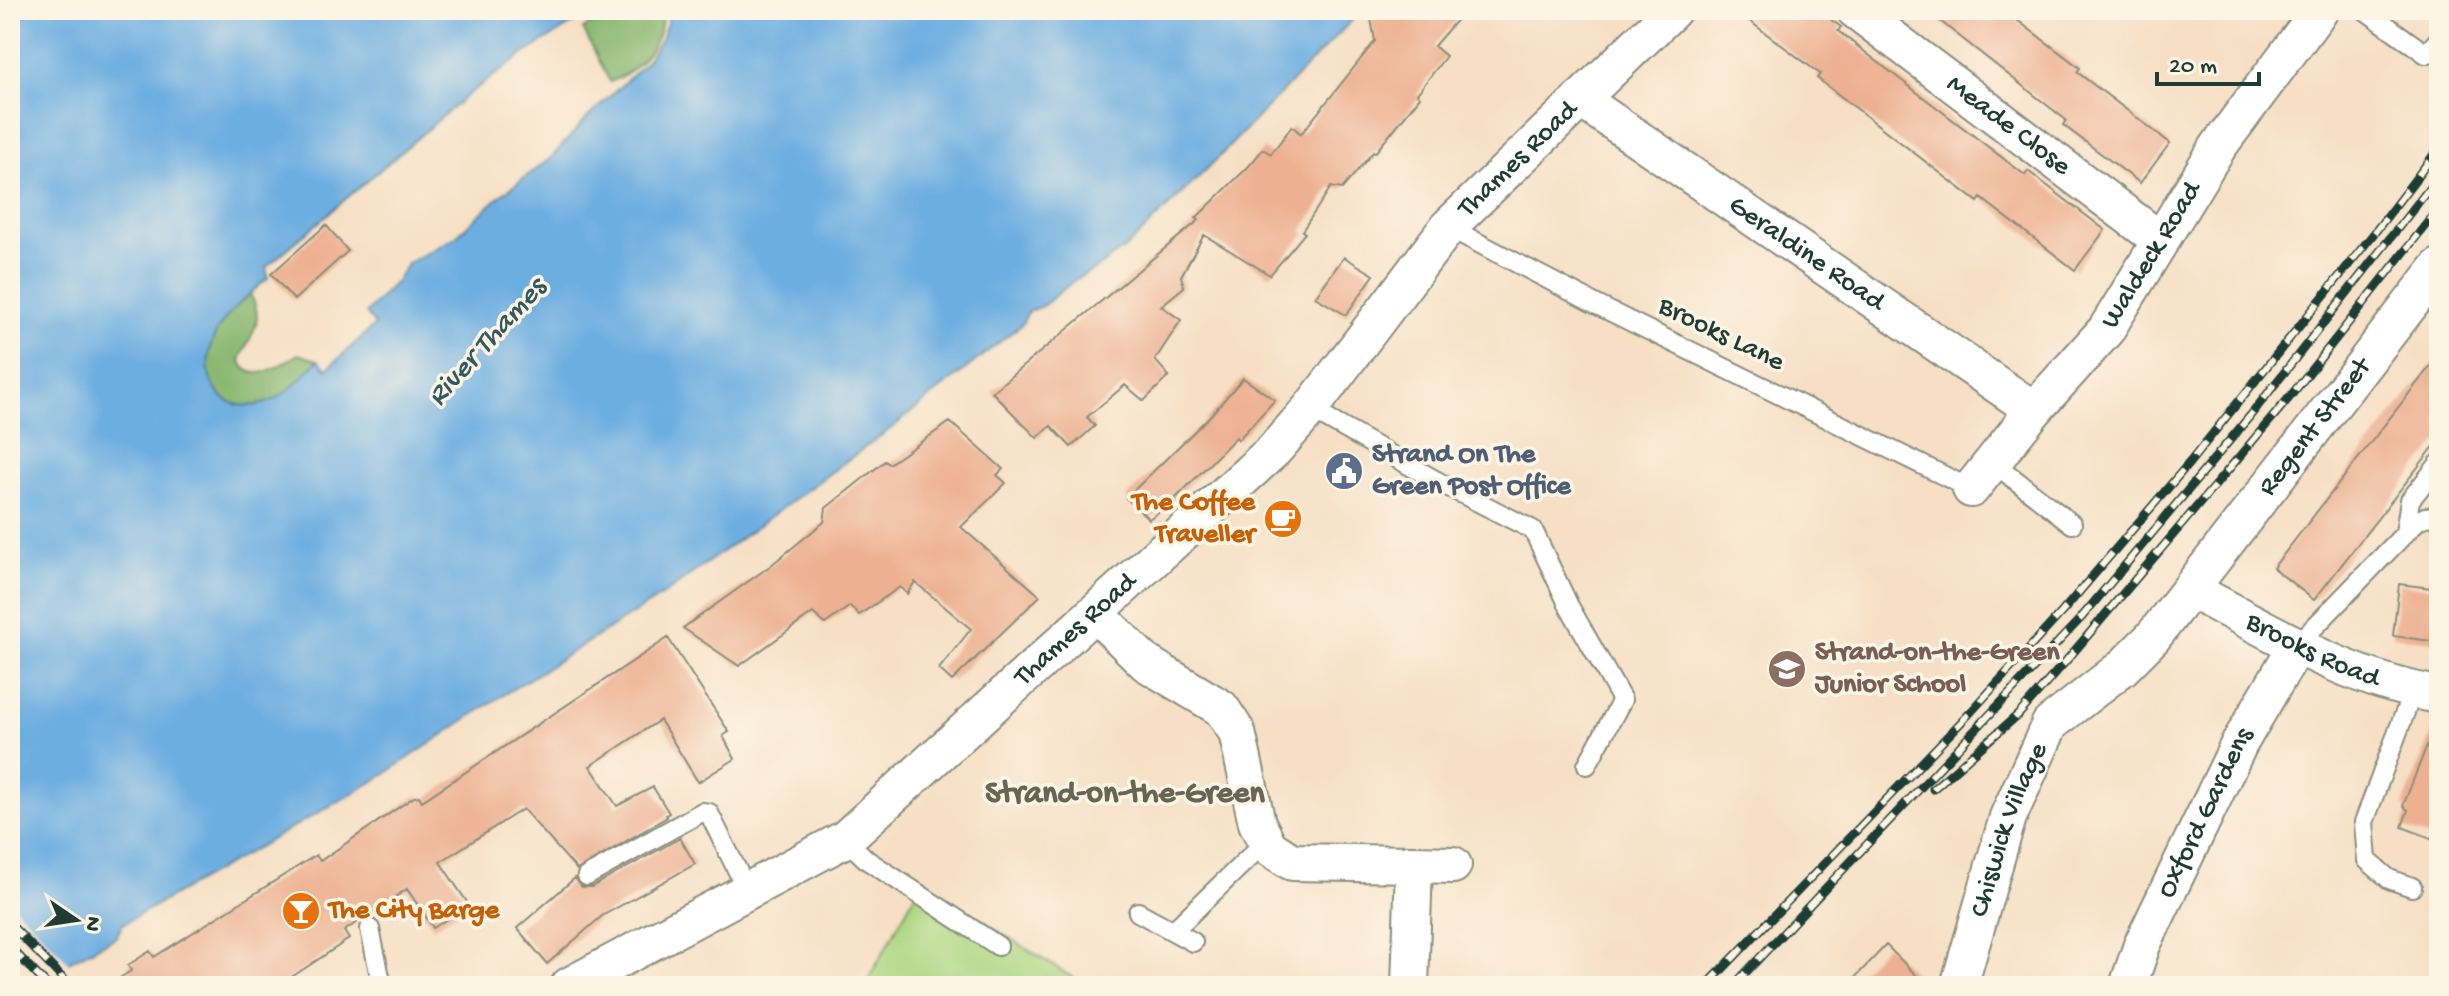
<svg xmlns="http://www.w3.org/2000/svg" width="2449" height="996" font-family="'Gochi Hand',sans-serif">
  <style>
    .green { fill: #add783; stroke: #668a5c; stroke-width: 2 }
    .forest { fill: #8ab871; stroke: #547a52; stroke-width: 2 }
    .water { fill: #6daee1; stroke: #46768a; stroke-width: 2 }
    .pier { fill: #f6dfc4 }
    .building { fill: #edb191 }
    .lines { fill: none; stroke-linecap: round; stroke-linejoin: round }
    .lane-casing { stroke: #8a8e7c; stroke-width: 22 }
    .street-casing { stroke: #8a8e7c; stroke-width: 40 }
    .lane { stroke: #fff; stroke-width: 18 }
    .street { stroke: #fff; stroke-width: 36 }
    .rail-casing { stroke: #1f3d34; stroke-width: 9 }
    .rail { stroke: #fcf5e5; stroke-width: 6; stroke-dasharray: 18; stroke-linecap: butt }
    .labels { text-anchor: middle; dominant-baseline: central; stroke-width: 7; stroke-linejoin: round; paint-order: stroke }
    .street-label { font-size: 28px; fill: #1f3d34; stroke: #fcf5e5 }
    .service-label { font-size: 28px; font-weight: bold; fill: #4e5e75; stroke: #fcf5e5; text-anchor: start }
    .food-label { font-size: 28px; font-weight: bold; fill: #c56008; stroke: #fcf5e5; text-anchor: end }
    .education-label { font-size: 28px; font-weight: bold; fill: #785e54; stroke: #fcf5e5; text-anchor: start }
    .water-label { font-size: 30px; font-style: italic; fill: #32595f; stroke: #fcf5e5 }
    .quarter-label { font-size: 32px; font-weight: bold; fill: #676655; stroke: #fcf5e5 }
  </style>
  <rect width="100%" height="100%" fill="#fcf5e5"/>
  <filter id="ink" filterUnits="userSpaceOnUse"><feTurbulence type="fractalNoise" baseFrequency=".0125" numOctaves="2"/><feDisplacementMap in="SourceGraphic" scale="16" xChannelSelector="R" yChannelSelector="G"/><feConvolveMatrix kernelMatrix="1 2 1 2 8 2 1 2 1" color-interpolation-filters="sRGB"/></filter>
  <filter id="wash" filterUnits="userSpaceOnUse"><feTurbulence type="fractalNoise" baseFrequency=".006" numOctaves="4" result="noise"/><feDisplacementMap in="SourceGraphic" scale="32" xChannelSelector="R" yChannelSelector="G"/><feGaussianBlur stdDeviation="1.8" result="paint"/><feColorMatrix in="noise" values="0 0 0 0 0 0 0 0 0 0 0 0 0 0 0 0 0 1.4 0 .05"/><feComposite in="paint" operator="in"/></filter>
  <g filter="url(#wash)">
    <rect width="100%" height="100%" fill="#f6dfc4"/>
    <path class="green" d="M916,893H938L1086,986H861L867,982Z"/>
    <path class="forest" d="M616,10H662C664,42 638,71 610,82L583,29Z
      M250,294C266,321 251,333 240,360C251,387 281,365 298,354L318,360C303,376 287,397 265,403C216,418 194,370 217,331C225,316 238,305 250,294Z"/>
    <path class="water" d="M30,10H595L527,52L470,93L266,267L268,278C250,294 229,310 217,331C195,371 216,418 266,403C287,396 303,376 318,360L327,369L375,325L366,313L397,280L408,263L454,238L500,196L551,158L585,120L646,62L661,39L669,17L667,10H1362L1215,161L1128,246L1091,272L1076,279L1044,305L1028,312L1022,324L893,427L663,595L492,702L376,780L123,924L116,937L23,986H10V29Z"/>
    <path class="pier" d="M10,902L71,965L31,986L10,966Z"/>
    <g id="blocks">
      <path class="building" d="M1398,10H1465L1434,46L1446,56L1417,94L1420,97L1375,153L1373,152L1342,189L1331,187L1302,231L1305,233L1270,275L1204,235L1181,276L1184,287L1161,306L1181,320L1155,360L1169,376L1144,401L1125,385L1087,417L1095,426L1071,447L1051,426L1037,438L992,392L1199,220L1196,218L1249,166L1263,149L1271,154L1292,126L1301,134L1375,41L1371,19L1393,16Z
        M1735,10H1818L1841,27L1838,31L1923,97L2025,175L2028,171L2105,230L2075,270L1981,198L1978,202L1817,78L1820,74Z
        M1926,10H2004L2080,68L2077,72L2170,143L2140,183L2063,125L2066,120Z
        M326,225L348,251L294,300L271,274Z
        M1344,257L1374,275L1346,315L1315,297Z
        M2439,355V440L2314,600L2273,568Z
        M1243,378L1275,400L1238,440L1236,437L1171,503L1149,519L1126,498L1210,416Z
        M950,422L1003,469L997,475L1006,483L961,527L1040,596L952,681L939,669L971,629L915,582L907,594L900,587L859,615L850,606L825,624L813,613L739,666L683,628L770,566L824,522L826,508L885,461L889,464Z
        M2399,584L2439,589V642L2393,636Z
        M668,638L729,732L723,736L735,759L698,782L660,720L590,766L617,806L653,787L669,813L666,815L667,817L577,870L523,809L440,862L469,905L433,928L407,889L344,931L349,939L278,986H107L131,971L128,965L150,951L154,957L316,855L320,861L414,797L419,796L422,801Z
        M2437,720H2439V841L2402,827L2408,810L2403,806Z
        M680,838L695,864L602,916L547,964L517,928L575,878L582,887H592Z
        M1886,945L1927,986H1847Z"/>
    </g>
  </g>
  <g filter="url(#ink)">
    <use href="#blocks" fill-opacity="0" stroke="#8a8e7c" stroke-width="2"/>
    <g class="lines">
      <g class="lane-casing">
        <path id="lane" d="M2365,10L2426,54L2439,39
          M1448,227L1597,305L1971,489
          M1310,409L1435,480L1533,530L1569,606L1622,700L1587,765
          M1991,461L2072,524
          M2405,533L2410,500L2439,464
          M2297,645L2417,521L2425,517L2439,516
          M845,839L867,860L998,946
          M587,876L702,812L709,813L747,890
          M2412,887L2389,879L2367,860L2364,822L2413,691
          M1138,912L1193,942
          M370,929L382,986
          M1173,931L1266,841"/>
      </g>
      <g class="street-casing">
        <g id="street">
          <path id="s1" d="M1855,10L2160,240"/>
          <path id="s2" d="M1580,99L2034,410"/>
          <path id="s3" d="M1971,489L2034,410L2106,330L2218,147L2320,10"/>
          <path id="s4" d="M2191,590C2270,631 2350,681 2439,695"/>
          <path d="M1095,613L1146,663L1221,708L1237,732L1257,823L1269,847L1292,862L1414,864L1410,986"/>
          <path d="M1414,864L1453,865"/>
          <path id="s5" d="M569,986L845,839L1274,450L1310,409L1448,227L1673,10"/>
          <path id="s6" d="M1959,986L2008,817L2050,724L2122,668L2153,637L2439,267"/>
          <path id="s7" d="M2128,986L2142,945L2239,744L2297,645"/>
        </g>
      </g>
      <use href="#lane" class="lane"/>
      <use href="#street" class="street"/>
      <g class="rail-casing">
        <path id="rail" d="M1933,789L2019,714L2066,661L2289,398L2439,208
          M10,924L70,986
          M10,947L48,986
          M1706,986L1969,714L2062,612L2190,462L2375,232L2439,148
          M1733,986L2081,618L2250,416L2439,176"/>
      </g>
      <use href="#rail" class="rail"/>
    </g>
  </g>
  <defs>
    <g id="civic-disc" transform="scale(2)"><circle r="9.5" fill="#5c6f8a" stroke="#fcf5e5"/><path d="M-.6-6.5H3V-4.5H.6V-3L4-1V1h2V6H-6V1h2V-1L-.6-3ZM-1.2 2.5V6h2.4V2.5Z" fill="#fff"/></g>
    <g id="cafe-disc" transform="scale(2)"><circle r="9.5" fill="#e8710a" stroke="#fcf5e5"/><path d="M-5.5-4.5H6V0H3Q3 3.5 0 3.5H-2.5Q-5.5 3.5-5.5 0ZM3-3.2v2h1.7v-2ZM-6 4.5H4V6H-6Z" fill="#fff"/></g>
    <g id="school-disc" transform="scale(2)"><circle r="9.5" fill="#8d6e63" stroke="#fcf5e5"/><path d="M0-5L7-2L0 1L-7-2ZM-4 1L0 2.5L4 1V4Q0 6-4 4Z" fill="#fff"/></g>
    <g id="bar-disc" transform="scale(2)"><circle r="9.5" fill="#e8710a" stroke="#fcf5e5"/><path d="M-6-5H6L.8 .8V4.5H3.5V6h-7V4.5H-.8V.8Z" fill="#fff"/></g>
  </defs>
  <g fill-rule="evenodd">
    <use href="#civic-disc" x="1344" y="471"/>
    <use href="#cafe-disc" x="1283" y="519"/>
    <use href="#school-disc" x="1787" y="669"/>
    <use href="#bar-disc" x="301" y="911"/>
  </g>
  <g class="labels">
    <g class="street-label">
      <text stroke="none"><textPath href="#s1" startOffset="192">Meade Close</textPath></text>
      <text stroke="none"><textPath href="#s5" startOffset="1272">Thames Road</textPath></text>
      <text stroke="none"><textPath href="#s3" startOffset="296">Waldeck Road</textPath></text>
      <text stroke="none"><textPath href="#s2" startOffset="274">Geraldine Road</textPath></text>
      <text transform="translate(1721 335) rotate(26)">Brooks Lane</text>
      <text stroke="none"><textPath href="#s6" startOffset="678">Regent Street</textPath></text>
      <text stroke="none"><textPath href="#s5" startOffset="624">Thames Road</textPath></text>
      <text stroke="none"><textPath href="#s4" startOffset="136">Brooks Road</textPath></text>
      <text stroke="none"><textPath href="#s7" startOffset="190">Oxford Gardens</textPath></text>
      <text stroke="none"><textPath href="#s6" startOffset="164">Chiswick Village</textPath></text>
    </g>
    <g class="service-label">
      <text x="1372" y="455">Strand On The<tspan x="1372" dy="32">Green Post Office</tspan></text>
    </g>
    <g class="food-label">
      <text x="1255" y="503">The Coffee<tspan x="1255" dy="32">Traveller</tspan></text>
      <text x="329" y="911" text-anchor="start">The City Barge</text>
    </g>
    <g class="education-label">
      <text x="1815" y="653">Strand-on-the-Green<tspan x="1815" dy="32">Junior School</tspan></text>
    </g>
    <g class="water-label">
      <text transform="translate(488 343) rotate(-48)">River Thames</text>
    </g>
    <g class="quarter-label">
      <text x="1125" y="795">Strand-on-the-Green</text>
    </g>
  </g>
  <rect width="2449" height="996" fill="none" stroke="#fcf5e5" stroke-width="40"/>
  <g transform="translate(76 920) rotate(103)" stroke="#fcf5e5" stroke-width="6" paint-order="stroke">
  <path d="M0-6L14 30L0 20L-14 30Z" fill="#1f3d34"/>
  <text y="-12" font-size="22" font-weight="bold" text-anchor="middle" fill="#1f3d34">N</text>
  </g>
  <path d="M2157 72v12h102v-12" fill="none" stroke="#1f3d34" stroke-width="4"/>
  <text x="2169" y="72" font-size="24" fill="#1f3d34" stroke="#fcf5e5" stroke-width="6" paint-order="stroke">20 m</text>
</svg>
